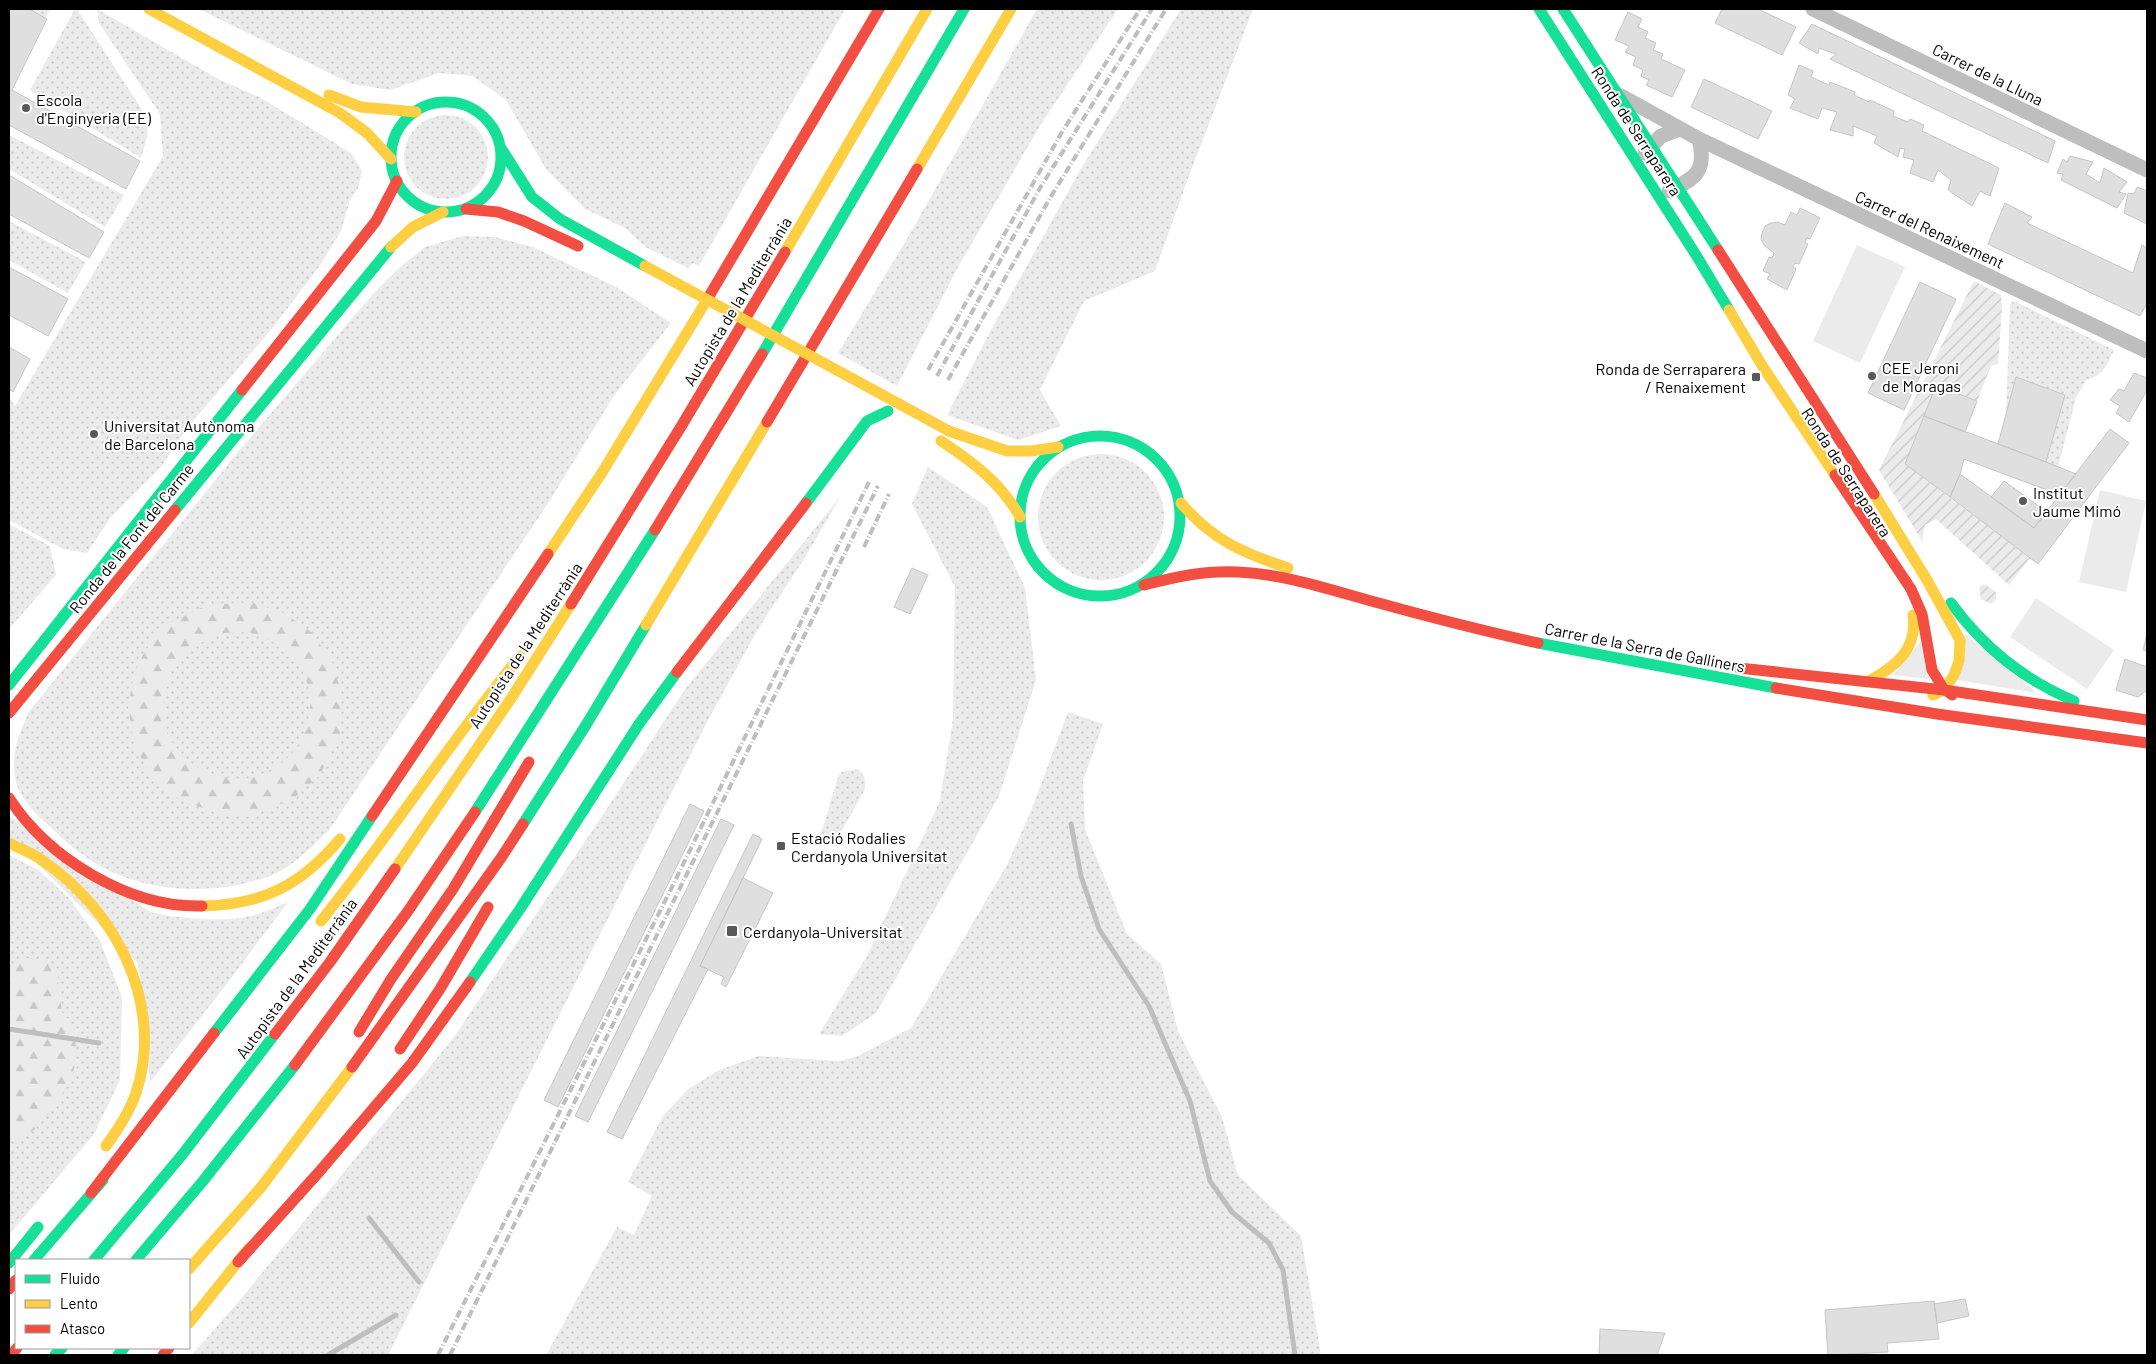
<svg xmlns="http://www.w3.org/2000/svg" width="2156" height="1364" font-family="Barlow,sans-serif">
  <style>
    .grass { fill: url(#grass-dots) }
    .forest { fill: url(#forest-firs); fill-rule: evenodd }
    .park { fill: #ebebeb }
    .garden { fill: url(#garden-furrows) }
    .lines { fill: none; stroke-linecap: round; stroke-linejoin: round }
    .stream { stroke: #bebebe; stroke-width: 5 }
    .building { fill: #dfdfdf; stroke: #c6c6c6 }
    .street { stroke: #bebebe; stroke-width: 15 }
    .fast { stroke: #16e098; stroke-width: 11 }
    .slow { stroke: #ffcf43; stroke-width: 11 }
    .jam { stroke: #f24e42; stroke-width: 11 }
    .rail { stroke: #bebebe; stroke-width: 4; stroke-dasharray: 8 2.5 1 2.5; stroke-linecap: butt }
    .slow-bridge { stroke: #ffcf43; stroke-width: 11 }
    .poi-dot { fill: #595959; stroke: #fff; stroke-width: 2 }
    .labels { text-anchor: middle; dominant-baseline: central; stroke-width: 4; stroke-linejoin: round; paint-order: stroke }
    .street-label { font-size: 16px; fill: #000; stroke: #fff }
    .poi-label { font-size: 16px; fill: #000; stroke: #fff; text-anchor: start }
  </style>
  <defs>
    <pattern id="grass-dots" width="8" height="8" patternUnits="userSpaceOnUse" patternTransform="scale(1.25)"><rect width="8" height="8" fill="#ebebeb"/><path d="M2 2h.1M6 6h.1" fill="none" stroke="#c8c8c8" stroke-width="1.8" stroke-linecap="round"/></pattern>
    <pattern id="forest-firs" width="22" height="20" patternUnits="userSpaceOnUse" patternTransform="scale(1.25)"><rect width="22" height="20" fill="#ebebeb"/><path d="M5 1l3.5 6h-7zM16 11l3.5 6h-7z" fill="#c8c8c8"/></pattern>
    <pattern id="garden-furrows" width="10" height="10" patternUnits="userSpaceOnUse" patternTransform="scale(1.25)"><rect width="10" height="10" fill="#ebebeb"/><path d="M-1 1l2-2M0 10L10 0M9 11l2-2" fill="none" stroke="#c8c8c8"/></pattern>
  </defs>
  <rect width="100%" height="100%" fill="#fff"/>
  <path class="grass" d="M20,9H50L44,21Z
    M75,9H77L144,113L148,133L141,158L30,90Z
    M97,9L220,80L259,97L299,121L351,153L362,171L358,188L350,200L341,231L321,264L275,325L187,428L161,467L110,518L87,553L63,549L9,520V397L15,406L163,156L160,114L99,23Z
    M199,9H845L699,266L693,263L688,268L647,248L625,228L585,209L546,169L506,100L473,76L439,73L390,90L352,84Z
    M1037,9H1118L1041,124L958,267L897,386L838,353L907,239Z
    M1181,9H1253L1187,181L1155,271L1084,301L1040,390L1061,426L1018,440L947,415L991,330L1082,167Z
    M404 157a42 42 0 1 1 84 0a42 42 0 1 1-84 0Z
    M9,135L124,195L105,227L9,169Z
    M9,221L86,262L68,293L9,260Z
    M463,236L495,237L533,247L616,287L671,323L613,397L549,502L329,830C313,846 291,868 270,876C218,895 153,894 104,868C84,858 66,842 50,827C38,816 20,799 16,782C10,755 18,737 28,713L238,452L373,294L400,267L425,247Z
    M2014,301L2114,350C2107,365 2103,376 2086,380L2076,398L2058,467L2046,462L2065,395L2017,378L2006,418L2010,304Z
    M1038 517a63 63 0 1 1 126 0a63 63 0 1 1-126 0Z
    M928,467L987,507L1025,588L1036,680L999,796L876,1013L842,1036L819,1034L867,956L940,801L953,719L955,587L912,504Z
    M841,496L804,559L758,629L708,720L388,1355H192L240,1300L454,1037L612,801L686,688Z
    M9,524L50,546L56,575L9,629Z
    M1068,712L1103,724L1083,780L1085,829L1127,934L1161,964L1178,1031L1222,1117L1238,1175L1301,1236L1321,1355H546L617,1227L634,1235L652,1196L628,1182L663,1116L687,1090L719,1070L759,1056L840,1061L858,1056L911,1028L1007,865L1031,811Z
    M857,769C865,774 866,780 865,789L836,841L821,834L838,777L842,772Z
    M9,816L150,912C179,919 226,923 255,915C266,912 277,906 288,902L229,981L150,1082L138,963L9,836Z
    M9,855L38,870L68,897L100,941L122,997L120,1080L94,1134L9,1235Z"/>
  <path class="forest" d="M251,602L284,613L311,632L332,661L342,695L340,735L320,775L294,798L256,814H219L180,800L152,777L134,745L128,706L134,674L143,655L154,638L168,624L207,605ZM248,632C263,637 277,642 289,653C326,688 312,753 266,772C260,774 254,778 248,778C233,780 221,777 207,772C190,765 172,748 167,730C156,692 170,658 204,641C209,639 213,635 218,634C228,632 239,633 248,632Z
    M27,958L47,961L57,972L62,1012L72,1024L77,1052L72,1079L52,1110L34,1130L9,1143V965Z"/>
  <path class="park" d="M1857,245L1905,267L1860,363L1813,341Z
    M2100,490L2146,501L2126,592L2079,582Z
    M2036,598L2114,650L2087,689L2010,637Z
    M1965,633L2037,693L1957,680Z
    M1921,641L1928,679L1893,675Z"/>
  <path class="garden" d="M1974,281L2001,295L2002,307L1998,364L1991,366L1977,401L1936,385L1905,464L2030,558L2009,585L1936,519L1925,525L1922,541L1879,470Z
    M1984,584L1996,592V600L1991,604L1981,599L1979,587Z"/>
  <g class="lines">
    <path class="stream" d="M1071,824L1081,876L1099,929L1149,1006L1190,1101L1210,1181L1232,1212L1269,1243L1283,1270L1295,1355
      M9,1029L99,1043
      M369,1218L419,1282
      M328,1355L396,1315"/>
  </g>
  <path class="building" d="M9,9H29L47,19L12,90L140,161L126,189L9,125Z
    M1722,9H1758L1796,27L1782,55L1715,23Z
    M1628,12L1642,19L1638,27L1648,32L1645,38L1656,43L1653,50L1663,54L1661,59L1685,70L1672,97L1646,85L1649,80L1641,76L1643,70L1633,65L1636,57L1625,52L1629,46L1615,40Z
    M1812,24L2055,141L2048,163L1830,59L1836,54L1819,48L1818,54L1799,43Z
    M1799,65L1813,71L1811,77L1829,85L1830,82L1855,92L1854,95L1869,102L1870,100L1894,111L1893,116L1908,122L1910,119L1924,125L1922,131L1999,168L1990,196L1980,191L1972,206L1948,190L1951,180L1938,170L1933,182L1910,173L1914,160L1903,157L1905,149L1900,148L1898,157L1874,143L1877,136L1853,126V136L1830,130L1837,112L1822,108L1818,119L1790,108L1795,99L1788,95Z
    M1704,79L1772,111L1758,139L1691,107Z
    M2070,156L2093,162L2086,174L2100,183L2104,168L2127,182L2119,192L2126,194L2117,208L2061,180L2063,174L2057,173L2063,159L2067,162Z
    M9,175L104,232L89,258L9,214Z
    M2137,187L2147,191V224L2124,213L2128,193L2134,194Z
    M2005,203L2032,217L2027,223L2133,273L2142,245L2147,248V303L2140,316L1988,244Z
    M1800,208L1820,218L1810,239L1807,238L1805,242L1808,244L1799,264L1795,263L1793,267L1796,269L1787,290L1767,279L1770,274L1763,271L1769,257L1772,258L1774,253L1764,245L1761,239L1762,233L1765,226L1771,223L1778,222L1785,225L1791,212L1797,215Z
    M9,267L68,299L48,336L9,315Z
    M1920,282L1956,299L1904,410L1868,393Z
    M9,347L30,359L13,392L9,389Z
    M2134,373L2147,378V390L2129,422L2116,413L2120,406L2110,400L2119,389L2124,391Z
    M2016,377L2065,395L2046,462L1998,444Z
    M1936,385L1977,401L1965,432L1924,416Z
    M1924,416L2046,462L2076,474L2060,495L1964,459L1960,474L1950,497L1905,464Z
    M2110,429L2129,443L2038,564L1950,497L1960,474L2034,528Z
    M2004,481L2047,512L2034,528L1991,497Z
    M912,568L928,575L910,614L894,607Z
    M2147,633V651L2143,650Z
    M2125,659L2147,667V690L2138,697L2116,690Z
    M690,804L704,811L558,1107L544,1100Z
    M721,819L734,825L588,1122L575,1116Z
    M753,834L762,839L700,966L708,969L622,1139L607,1132Z
    M743,878L773,893L726,987L721,984L724,977L700,966Z
    M1965,1299L1969,1316L1937,1323L1934,1304Z
    M1934,1301L1939,1339L1887,1343L1888,1352L1828,1355L1825,1310Z
    M1600,1329L1665,1333L1657,1355H1599Z"/>
  <g class="lines">
    <path class="street" d="M1813,9L2147,170
      M1621,96L1699,139C1707,171 1696,178 1669,191
      M1699,139L2147,351
      M1645,153L1661,136L1680,129"/>
    <path class="fast" d="M1539,9L1696,255L1729,310
      M1563,9L1718,250
      M391 157a55 55 0 1 1 110 0a55 55 0 1 1-110 0Z
      M501,148L532,197L560,219L645,266
      M762,354L964,9
      M1020 516a80 80 0 1 1 160 0a80 80 0 1 1-160 0Z
      M806,503L867,421L888,411
      M175,510L391,247
      M1951,603C1984,648 2023,679 2074,701
      M1538,643L1776,688
      M9,685L242,390
      M475,812L655,530
      M523,824L586,725L646,625
      M470,982L520,909L639,724L677,672
      M214,1033L310,909L372,816
      M34,1260L103,1180
      M94,1260L182,1155L275,1034
      M136,1260L203,1181L295,1065
      M9,1263L38,1227
      M55,1355L62,1348
      M118,1355L124,1348"/>
    <path class="slow" d="M149,9L340,113L367,133L391,159
      M329,95L361,107L416,112
      M917,169L1011,9
      M391,247L413,227L443,212
      M785,252L927,9
      M1729,310L1763,367L1835,475
      M949,431L1007,451H1031L1058,447
      M941,441C973,462 1001,483 1020,517
      M1874,494L1927,580L1960,640L1959,661L1954,675L1944,690L1933,695
      M1181,503C1212,540 1243,553 1288,568
      M548,554L603,471L708,298
      M646,625L767,422
      M1867,682C1895,667 1918,650 1913,615
      M9,843C20,849 33,853 43,861C116,910 165,1005 136,1093C129,1113 118,1129 106,1146
      M395,869L512,697L571,604
      M202,906C263,905 301,885 340,839
      M321,921C390,835 450,742 520,656
      M189,1269L262,1186L352,1067
      M189,1323L249,1248"/>
    <path class="jam" d="M466,209L498,212L524,221L578,246
      M1718,250L1874,494
      M708,298L879,9
      M242,390L376,221L397,181
      M767,422L917,169
      M1835,475L1911,589L1922,614L1932,670L1943,688L1952,695
      M655,530L762,354
      M1144,585C1175,577 1205,570 1238,572C1285,574 1331,590 1375,602C1429,617 1484,631 1538,643
      M571,604L682,425L785,252
      M1739,668L1944,690L2147,720
      M677,672L806,503
      M1776,688L1937,714L2147,743
      M9,713L175,510
      M9,798C48,858 129,908 202,906
      M372,816L548,554
      M359,1032L391,979L453,889L529,762
      M275,1034L330,962L395,869
      M400,1049L440,989L488,907
      M295,1065L408,911L475,812
      M352,1067L501,858L523,824
      M91,1193L214,1033
      M238,1262L319,1172L412,1063L470,982
      M9,1289L16,1280
      M11,1355L17,1348
      M163,1355L169,1348"/>
    <path class="rail" d="M928,370L1062,132L1140,9
      M937,376L1040,188L1152,9
      M948,380L1050,198L1166,9
      M864,547L889,494
      M438,1355L673,885L869,482
      M450,1355L878,486"/>
    <path class="slow-bridge" d="M645,266L949,431"/>
  </g>
  <g class="poi-dot">
    <circle cx="26" cy="108" r="5"/>
    <circle cx="1872" cy="376" r="5"/>
    <rect x="1751" y="372" width="10" height="10" rx="2.5"/>
    <circle cx="94" cy="434" r="5"/>
    <circle cx="2023" cy="501" r="5"/>
    <rect x="776" y="841" width="10" height="10" rx="2.5"/>
    <rect x="726" y="925" width="12" height="12" rx="2.5"/>
  </g>
  <g class="labels">
    <g class="street-label">
      <text transform="translate(1988 74) rotate(26)">Carrer de la Lluna</text>
      <text transform="translate(1637 131) rotate(57)">Ronda de Serraparera</text>
      <text transform="translate(1930 229) rotate(25)">Carrer del Renaixement</text>
      <text transform="translate(737 301) rotate(-59)">Autopista de la Mediterrània</text>
      <text transform="translate(1847 472) rotate(57)">Ronda de Serraparera</text>
      <text transform="translate(131 538) rotate(-51)">Ronda de la Font del Carme</text>
      <text transform="translate(525 645) rotate(-57)">Autopista de la Mediterrània</text>
      <text transform="translate(1645 647) rotate(11)">Carrer de la Serra de Galliners</text>
      <text transform="translate(296 978) rotate(-54)">Autopista de la Mediterrània</text>
    </g>
    <g class="poi-label">
      <text x="36" y="99">Escola<tspan x="36" dy="18">d'Enginyeria (EE)</tspan></text>
      <text x="1882" y="367">CEE Jeroni<tspan x="1882" dy="18">de Moragas</tspan></text>
      <text x="1746" y="368" text-anchor="end">Ronda de Serraparera<tspan x="1746" dy="18">/ Renaixement</tspan></text>
      <text x="104" y="425">Universitat Autònoma<tspan x="104" dy="18">de Barcelona</tspan></text>
      <text x="2033" y="492">Institut<tspan x="2033" dy="18">Jaume Mimó</tspan></text>
      <text x="791" y="837">Estació Rodalies<tspan x="791" dy="18">Cerdanyola Universitat</tspan></text>
      <text x="743" y="931">Cerdanyola-Universitat</text>
    </g>
  </g>
  <rect width="2156" height="1364" fill="none" stroke="#000000" stroke-width="20"/>
  <rect x="15" y="1259" width="175" height="90" fill="#ffffff" stroke="#999999"/>
  <rect x="25" y="1275" width="25" height="8" fill="#16e098" stroke="#999999"/>
  <text x="60" y="1284" font-size="15" fill="#000000">Fluido</text>
  <rect x="25" y="1300" width="25" height="8" fill="#ffcf43" stroke="#999999"/>
  <text x="60" y="1309" font-size="15" fill="#000000">Lento</text>
  <rect x="25" y="1325" width="25" height="8" fill="#f24e42" stroke="#999999"/>
  <text x="60" y="1334" font-size="15" fill="#000000">Atasco</text>
</svg>
